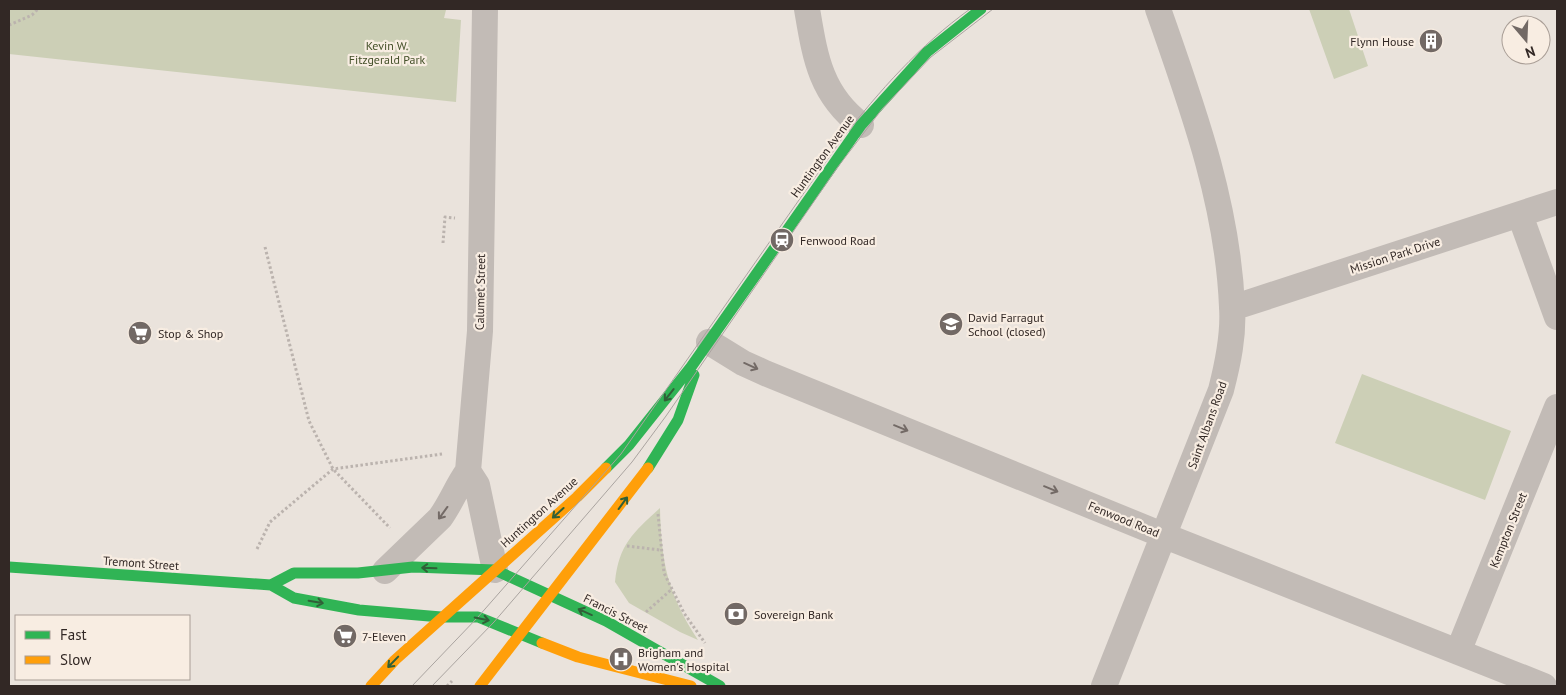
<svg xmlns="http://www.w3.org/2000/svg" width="1566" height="695" font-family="'PT Sans',sans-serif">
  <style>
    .green { fill: #cccfb6 }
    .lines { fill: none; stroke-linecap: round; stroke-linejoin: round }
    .path { stroke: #bbb3ae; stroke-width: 3; stroke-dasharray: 2.5 2.5; stroke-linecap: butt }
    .street { stroke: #c2bbb6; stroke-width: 26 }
    .fast { stroke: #30b455; stroke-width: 11 }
    .slow { stroke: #ff9f0a; stroke-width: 11 }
    .tram { stroke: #aaa4a0; stroke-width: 1 }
    .oneway { stroke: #736a66 }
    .oneway2 { stroke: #316038 }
    .labels { text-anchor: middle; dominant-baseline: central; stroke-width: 4.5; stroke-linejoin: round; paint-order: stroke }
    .poi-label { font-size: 12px; fill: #322825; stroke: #f8ede2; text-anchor: start }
    .park-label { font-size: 12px; fill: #445029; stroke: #f8ede2 }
    .street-label { font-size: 12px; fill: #322825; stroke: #f8ede2 }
  </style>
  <rect width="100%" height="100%" fill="#eae3dc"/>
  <path class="green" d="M9,9L446,10L444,18L461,20L456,102L9,54Z
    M1309,9H1349L1368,66L1334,79Z
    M1362,374L1511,431L1485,500L1335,443Z
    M660,508C661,563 668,594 698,640L680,632L629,603L615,582C619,544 633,533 660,508Z"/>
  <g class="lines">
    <path class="path" d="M9,25L32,15L38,9
      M443,243L445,217L455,218
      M265,247L309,421L333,469L390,528
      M658,514L664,573L684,613L705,643
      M627,546L660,550
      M257,549L270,522L333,469L442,454
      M646,612L672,589
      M447,686L452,681"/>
    <path class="street" d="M485,9L480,331L468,471L477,485L495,570
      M807,9C815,56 820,94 861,125
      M1520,215L1557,317
      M1232,308L1557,202
      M709,342L743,363L765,373L1165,536L1544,686
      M385,571L440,518C451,503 457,486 468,471
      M1458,652L1557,407
      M1104,686L1221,390C1228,363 1234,335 1232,307C1228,204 1192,106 1158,9"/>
    <path class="fast" d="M606,468L629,445L691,367L861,125L927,52L981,9
      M648,468L678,420L694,375
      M9,567L271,585L294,598L359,610L441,617H478L542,643
      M271,585L294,573H358L413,567L495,570L606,621L720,686"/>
    <path class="slow" d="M542,643L578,657L691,686
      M371,686L395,660L577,497L606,468
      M480,686L648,468"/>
    <path class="tram" d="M412,686L478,617L621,454L841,140C880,90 919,46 970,9
      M432,686L494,622L632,462L666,416L837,168L882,109L931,57L993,9"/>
  </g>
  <defs><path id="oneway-shaft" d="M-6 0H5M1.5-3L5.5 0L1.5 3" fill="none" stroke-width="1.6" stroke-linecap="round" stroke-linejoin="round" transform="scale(1.25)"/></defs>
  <g class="oneway">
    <use href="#oneway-shaft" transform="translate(751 366) rotate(24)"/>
    <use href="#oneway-shaft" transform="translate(901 428) rotate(22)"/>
    <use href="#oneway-shaft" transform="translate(1051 489) rotate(22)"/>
    <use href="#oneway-shaft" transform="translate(443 513) rotate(126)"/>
  </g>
  <g class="oneway2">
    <use href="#oneway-shaft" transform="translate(669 395) rotate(128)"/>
    <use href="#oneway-shaft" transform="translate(623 503) rotate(-54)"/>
    <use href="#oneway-shaft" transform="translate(558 513) rotate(138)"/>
    <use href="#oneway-shaft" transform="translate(429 568) rotate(-178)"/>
    <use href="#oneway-shaft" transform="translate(316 602) rotate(10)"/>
    <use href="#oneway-shaft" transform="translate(585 612) rotate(-156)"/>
    <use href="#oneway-shaft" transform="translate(482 619) rotate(12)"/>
    <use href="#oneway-shaft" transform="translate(393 662) rotate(134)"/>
  </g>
  <defs>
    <g id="building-disc" transform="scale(1.25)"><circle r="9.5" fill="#726965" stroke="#f8ede2"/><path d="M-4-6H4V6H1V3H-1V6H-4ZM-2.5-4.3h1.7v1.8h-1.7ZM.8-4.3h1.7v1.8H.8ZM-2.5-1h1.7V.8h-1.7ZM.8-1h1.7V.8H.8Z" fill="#fff"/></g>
    <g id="station-disc" transform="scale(1.25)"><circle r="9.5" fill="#726965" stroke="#f8ede2"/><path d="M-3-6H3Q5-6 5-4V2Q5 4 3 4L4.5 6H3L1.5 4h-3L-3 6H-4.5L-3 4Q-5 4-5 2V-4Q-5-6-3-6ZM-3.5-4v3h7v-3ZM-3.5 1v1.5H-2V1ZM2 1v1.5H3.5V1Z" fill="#fff"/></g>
    <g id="school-disc" transform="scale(1.25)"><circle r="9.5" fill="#726965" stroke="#f8ede2"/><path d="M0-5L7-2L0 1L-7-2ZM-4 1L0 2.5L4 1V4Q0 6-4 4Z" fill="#fff"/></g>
    <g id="supermarket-disc" transform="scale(1.25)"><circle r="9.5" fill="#726965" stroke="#f8ede2"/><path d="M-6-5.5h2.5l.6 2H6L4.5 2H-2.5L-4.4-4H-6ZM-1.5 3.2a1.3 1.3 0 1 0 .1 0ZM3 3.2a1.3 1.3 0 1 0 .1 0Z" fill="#fff"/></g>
    <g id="bank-disc" transform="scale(1.25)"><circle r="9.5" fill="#726965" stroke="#f8ede2"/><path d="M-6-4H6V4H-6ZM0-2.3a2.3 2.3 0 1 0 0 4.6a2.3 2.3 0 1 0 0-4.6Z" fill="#fff"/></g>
    <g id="hospital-disc" transform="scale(1.25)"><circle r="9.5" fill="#726965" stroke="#f8ede2"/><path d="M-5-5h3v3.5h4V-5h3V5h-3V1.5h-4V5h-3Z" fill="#fff"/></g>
  </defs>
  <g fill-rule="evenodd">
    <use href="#building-disc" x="1431" y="41"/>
    <use href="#station-disc" x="782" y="240"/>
    <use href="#school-disc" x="951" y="324"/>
    <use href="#supermarket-disc" x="140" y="333"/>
    <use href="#bank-disc" x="736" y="614"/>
    <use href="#supermarket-disc" x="345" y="636"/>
    <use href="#hospital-disc" x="621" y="659"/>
  </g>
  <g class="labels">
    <g class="poi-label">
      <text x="1414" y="41" text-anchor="end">Flynn House</text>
      <text x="800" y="240">Fenwood Road</text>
      <text x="968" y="317">David Farragut<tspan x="968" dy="14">School (closed)</tspan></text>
      <text x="158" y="333">Stop &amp; Shop</text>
      <text x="754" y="614">Sovereign Bank</text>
      <text x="362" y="636">7-Eleven</text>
      <text x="638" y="652">Brigham and<tspan x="638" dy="14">Women's Hospital</tspan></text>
    </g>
    <g class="park-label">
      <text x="387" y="45">Kevin W.<tspan x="387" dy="14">Fitzgerald Park</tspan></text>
    </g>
    <g class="street-label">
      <text transform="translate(822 156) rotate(-54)">Huntington Avenue</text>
      <text transform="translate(1395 255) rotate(-18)">Mission Park Drive</text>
      <text transform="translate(480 292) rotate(-89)">Calumet Street</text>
      <text transform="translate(1207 425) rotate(-70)">Saint Albans Road</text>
      <text transform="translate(539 512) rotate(-42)">Huntington Avenue</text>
      <text transform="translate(1124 519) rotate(22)">Fenwood Road</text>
      <text transform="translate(1508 530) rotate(-68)">Kempton Street</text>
      <text transform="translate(141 563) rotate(4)">Tremont Street</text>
      <text transform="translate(616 613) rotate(27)">Francis Street</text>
    </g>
  </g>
  <rect width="1566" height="695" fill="none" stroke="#322825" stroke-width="20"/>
  <rect x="15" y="615" width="175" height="65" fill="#f8ede2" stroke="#a99e96"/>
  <rect x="25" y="631" width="25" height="8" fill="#30b455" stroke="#a99e96"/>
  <text x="60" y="640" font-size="15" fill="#322825">Fast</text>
  <rect x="25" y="656" width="25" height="8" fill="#ff9f0a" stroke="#a99e96"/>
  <text x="60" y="665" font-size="15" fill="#322825">Slow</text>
  <g transform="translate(1526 40) rotate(161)"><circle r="24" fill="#f8ede2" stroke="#a99e96"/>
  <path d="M0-4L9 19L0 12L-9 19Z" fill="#726965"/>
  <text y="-8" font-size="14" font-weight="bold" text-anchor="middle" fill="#322825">N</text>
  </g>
</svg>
